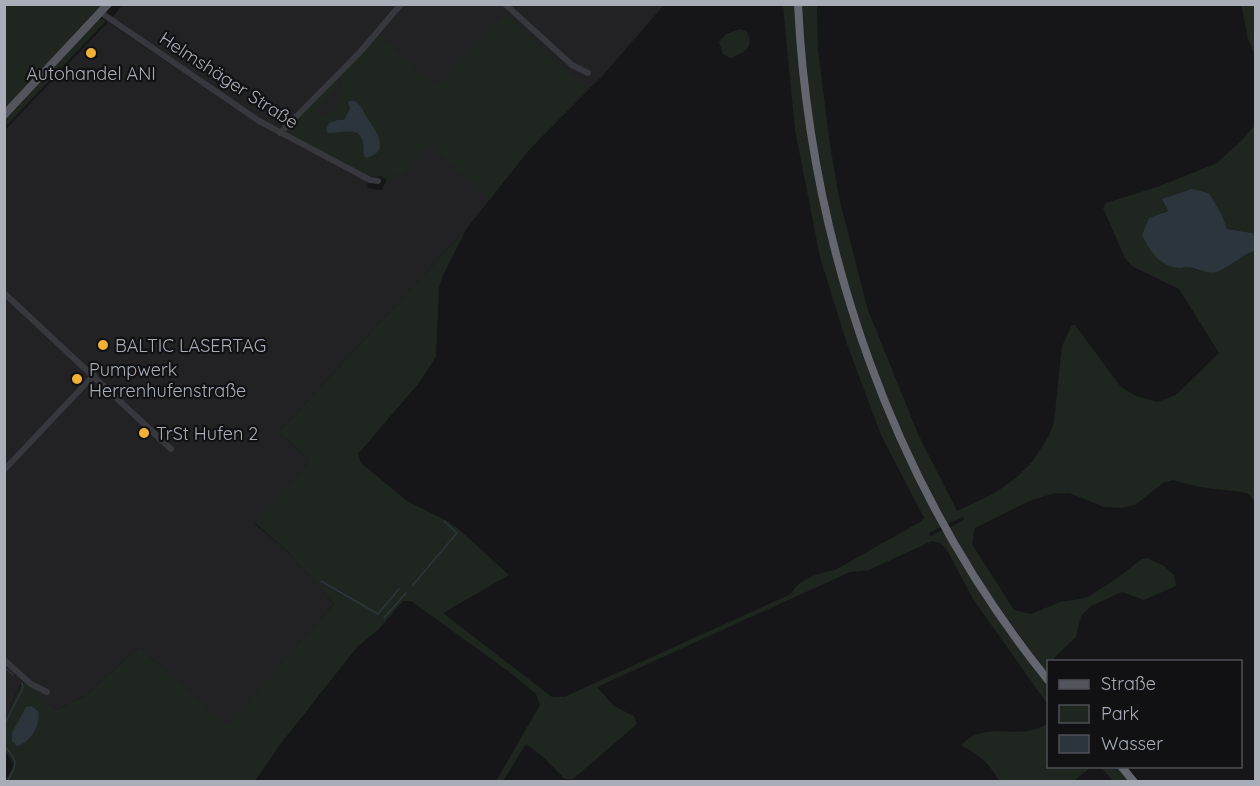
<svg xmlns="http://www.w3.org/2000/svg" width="1260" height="786" font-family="Quicksand,sans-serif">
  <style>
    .built { fill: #222225 }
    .green { fill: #1e261f; fill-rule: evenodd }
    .water { fill: #2c353c }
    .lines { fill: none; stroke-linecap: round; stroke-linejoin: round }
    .stream { stroke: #2c353c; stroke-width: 1.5 }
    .minor { stroke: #37383d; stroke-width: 6 }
    .major { stroke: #53555c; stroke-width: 8 }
    .highway { stroke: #63666e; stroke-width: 8 }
    .poi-dot { fill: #f2b134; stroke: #111113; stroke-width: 2 }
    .labels { text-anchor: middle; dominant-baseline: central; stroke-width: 4.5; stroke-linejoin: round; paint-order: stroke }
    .poi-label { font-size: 18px; fill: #a8adb8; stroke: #111113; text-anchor: start }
    .street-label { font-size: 18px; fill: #a8adb8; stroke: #111113 }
  </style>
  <rect width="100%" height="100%" fill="#161618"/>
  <path class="built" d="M123,4L664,5L604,74L529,150L467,228L279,432L310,461L255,524L288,552L334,604L227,726L139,647L86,695L55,710L21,683L5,718L4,131L108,22L265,128L367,182L368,188L382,190L387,179L381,176L369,177L275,129L112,18Z"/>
  <path class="green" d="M5,5H103L5,110Z
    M783,5H795C799,48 801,93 808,136C828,273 874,406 941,527L929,533L931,536L943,530L1048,685V705L973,599L947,550L940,543L932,541L869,570L850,572L597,687L614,706L634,716L637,724L573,779H565L541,755L526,744L503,781H496L540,705L536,694L512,674L411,601H403L379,629L357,647L279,746L255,781H5L12,769L13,763L5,750V718L23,681L55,710L86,695L139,647L227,725L334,604L288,552L255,523L310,461L279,432L467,228L443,275L439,288L436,357L418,384L358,454L361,463L407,501L449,522L463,533L509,575L443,613L552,697H564L791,594C799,579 818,573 835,570L920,522L924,518L881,435L847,344L820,257L795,130Z
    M801,5H817L818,49L830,145L840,202L868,310L918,434L957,511L993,494L1016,478L1032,462L1049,436L1054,422L1062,346L1072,325H1075L1121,387L1136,396L1157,402L1176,395L1219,353L1179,289L1132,266L1125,258L1103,208L1106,203L1157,187L1217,163L1241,141L1255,125V237L1252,233L1227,229L1222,215L1209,193L1200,191L1162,199L1168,211L1155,216L1176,268H1190L1202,271L1255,251V501L1247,493L1242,492L1199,487L1173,480L1163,483L1135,505L1121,508L1104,507L1069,493L1052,494L1029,501L975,528L972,544L1014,610L1031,614L1060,602L1086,598L1116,579L1142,559L1147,558L1164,566L1174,575L1176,586L1144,600L1122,592L1091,606L1081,616L1076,637L1054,658V661L1048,662V675L993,599L949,528L964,520L963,517L947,524L927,489L883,393L840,261L814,137Z
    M1241,5H1255V55L1248,39Z
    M505,13L587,89L529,150L490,199L429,144L403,175L397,172L391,182L381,176L369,177L290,135V127L335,81L338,82V86L315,110L323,118L340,100L337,95L342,83L340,76L378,34L436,87ZM348,102L361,106L367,117L363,153C364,131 353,128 334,133L350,109Z
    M103,19L106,21L5,127L4,119L97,20Z
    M740,29L747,32C755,47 744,53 730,58L723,54L719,42L726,34Z
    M1048,723V766L1091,767L1074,781H999C989,762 979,756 961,745C986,718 1022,743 1048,723Z
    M1101,767H1117L1130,781H1113Z"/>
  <path class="water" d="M353,100C362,105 363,111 368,119C377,132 391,152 366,158L364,156C363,152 364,146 363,142C359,125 340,134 328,133L326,130L329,123L338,120H344L350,109L348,102Z
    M1192,189L1209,193L1222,215L1227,229L1252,233L1255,237V251C1242,254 1233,265 1219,271C1210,275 1201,270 1192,268C1187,267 1182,268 1178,268C1158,265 1150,251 1142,235L1149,218L1168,211L1162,199Z
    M31,706L38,711C42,723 30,743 17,746L12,741V733L26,707Z"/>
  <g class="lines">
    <path class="stream" d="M321,581L378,614L399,589
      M412,586L457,533L444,521
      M384,618L406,593
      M4,667L13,675
      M4,725L23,688L22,683
      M4,745C18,762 18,762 7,782"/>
    <path class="minor" d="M505,4L572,65L588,73
      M100,12L259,121L370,180L378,181
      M280,133L361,51L401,4
      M4,293L171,449
      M4,470L94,375
      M4,660L31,684L47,692"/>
    <path class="major" d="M4,115L108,4"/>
    <path class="highway" d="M798,4C810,249 894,489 1048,680
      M1121,766L1134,782"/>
  </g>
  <g class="poi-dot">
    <circle cx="91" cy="53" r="6"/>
    <circle cx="103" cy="345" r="6"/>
    <circle cx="77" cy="379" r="6"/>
    <circle cx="144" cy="433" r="6"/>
  </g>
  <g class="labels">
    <g class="poi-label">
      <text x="91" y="73" text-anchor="middle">Autohandel ANI</text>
      <text x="115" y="345">BALTIC LASERTAG</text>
      <text x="89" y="369">Pumpwerk<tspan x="89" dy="21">Herrenhufenstraße</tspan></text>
      <text x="156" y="433">TrSt Hufen 2</text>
    </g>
    <g class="street-label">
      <text transform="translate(229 80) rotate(33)">Helmshäger Straße</text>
    </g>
  </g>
  <rect width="1260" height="786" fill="none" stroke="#a8adb8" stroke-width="12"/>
  <rect x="1047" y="660" width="195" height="108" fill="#111113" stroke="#4d4f55" stroke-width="1.5"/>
  <rect x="1059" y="680" width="30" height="9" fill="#53555c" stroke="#4d4f55" stroke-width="1.5"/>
  <text x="1101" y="690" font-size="18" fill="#a8adb8">Straße</text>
  <rect x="1059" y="705" width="30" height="18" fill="#1e261f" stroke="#4d4f55" stroke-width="1.5"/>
  <text x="1101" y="720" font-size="18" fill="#a8adb8">Park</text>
  <rect x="1059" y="735" width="30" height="18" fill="#2c353c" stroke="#4d4f55" stroke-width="1.5"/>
  <text x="1101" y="750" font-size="18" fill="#a8adb8">Wasser</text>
</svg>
